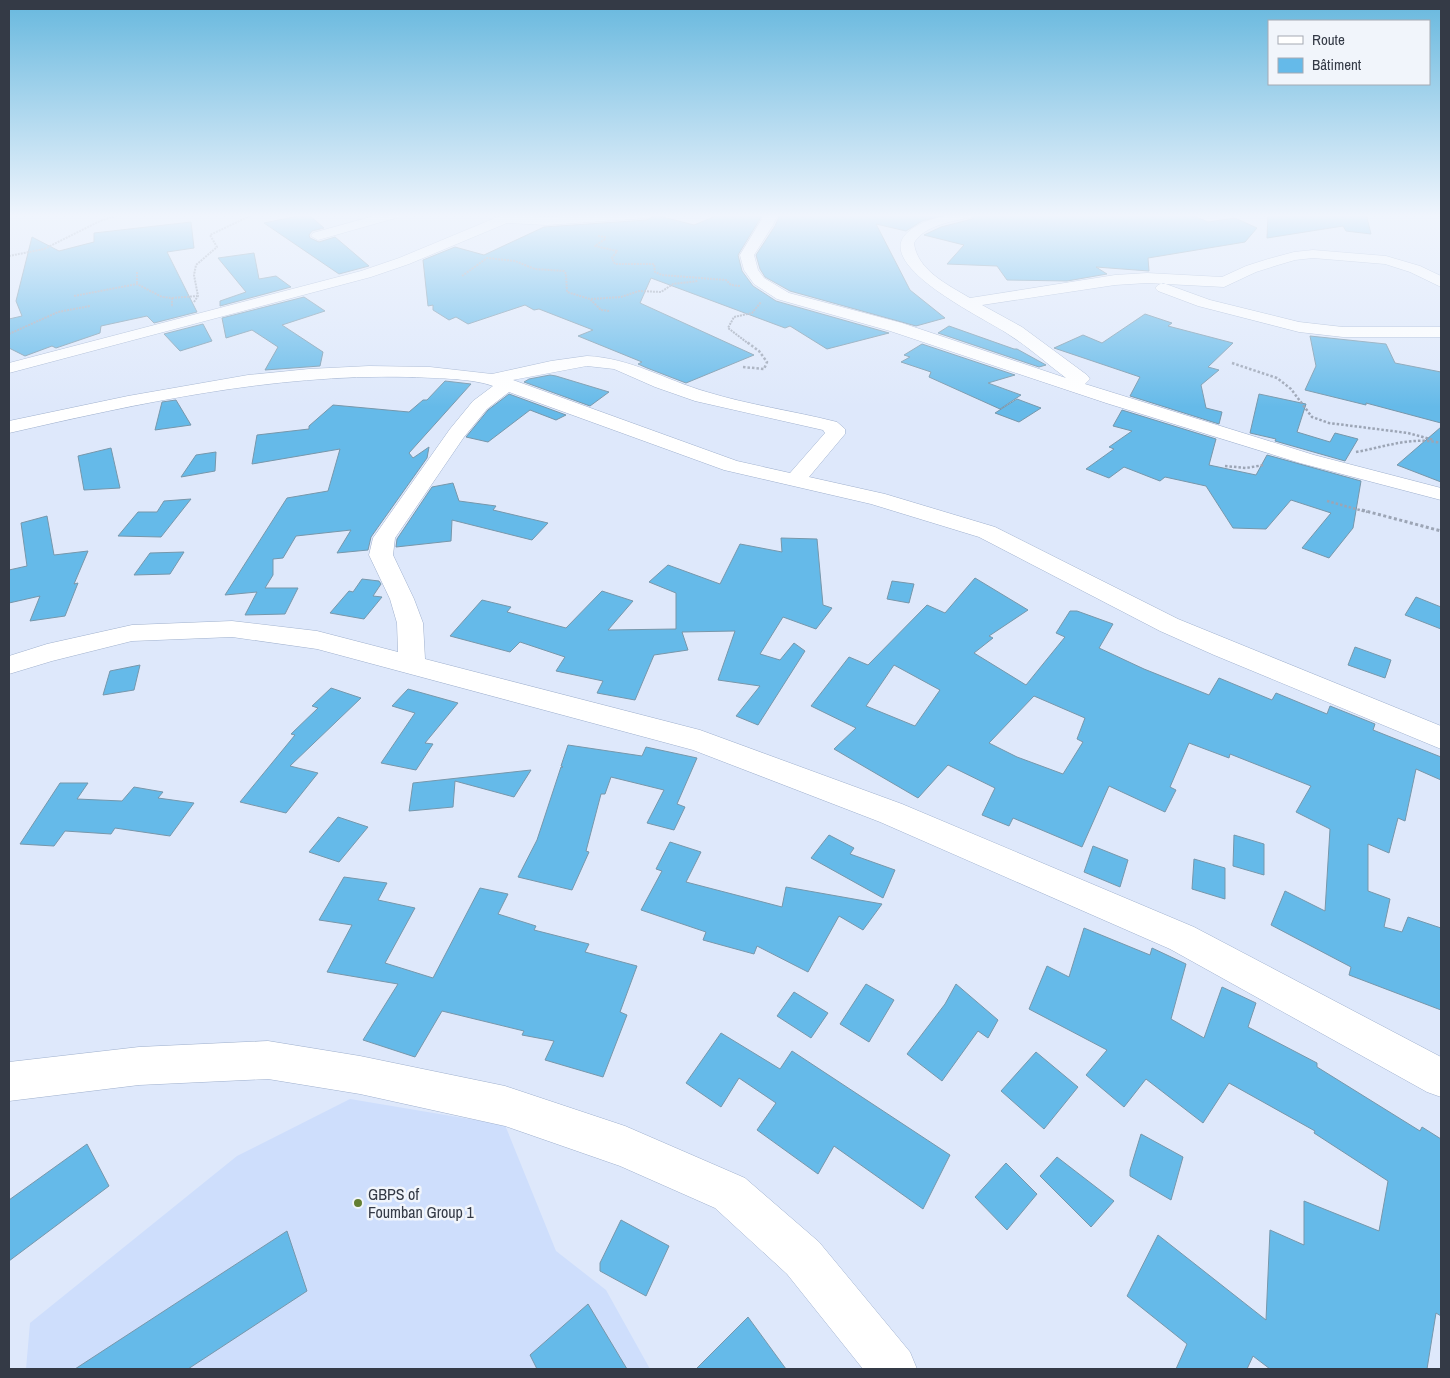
<svg xmlns="http://www.w3.org/2000/svg" width="1450" height="1378" font-family="'Archivo Narrow',sans-serif">
  <style>
    .built { fill: #cedefc }
    .building { fill: #65bae9; stroke: #7797ab; fill-rule: evenodd }
    .lines { fill: none; stroke-linecap: round; stroke-linejoin: round }
    .minor-casing { stroke: #a0b1ce; stroke-width: 1 }
    .path-far2 { stroke: #9ca5b5; stroke-width: 2; stroke-dasharray: 2 1; stroke-linecap: butt }
    .path-far1 { stroke: #9ca5b5; stroke-width: 2.5; stroke-dasharray: 2.5 2; stroke-linecap: butt }
    .path { stroke: #9ca5b5; stroke-width: 3; stroke-dasharray: 3 2.5; stroke-linecap: butt }
    .minor { fill: #fff; fill-rule: evenodd }
    .poi-dot { fill: #647f33; stroke: #f1f5fb; stroke-width: 2 }
    .labels { text-anchor: middle; dominant-baseline: central; stroke-width: 5; stroke-linejoin: round; paint-order: stroke }
    .near-poi-label { font-size: 16px; fill: #343a46; stroke: #f1f5fb; text-anchor: start }
  </style>
  <rect width="100%" height="100%" fill="#dee8fb"/>
  <path class="built" d="M350,1099L505,1125L556,1251L606,1290L650,1369H26L30,1323L237,1156Z"/>
  <path class="building" d="M308,214L324,228L312,231L309,235L310,238L319,242L335,237L369,266L339,274L264,223Z
    M721,214H763L738,255L742,271L753,286L776,301L889,333L827,349L790,326L785,328L651,278L640,303L754,355L686,383L647,368L638,364L642,362L578,336L593,330L539,309L534,310L525,305L468,324L456,317L449,320L433,310V305L428,306L423,260L455,247L484,255L544,227L647,220L655,215L694,225Z
    M780,214H950L922,221L906,231L876,224L910,290L945,318L916,326L790,291L765,277L760,269L756,255L775,226Z
    M975,214H1190L1208,222L1235,218L1257,228L1245,242L1148,258L1149,271L1096,267L1107,274L1067,281L1007,280L997,266L947,264L964,245L924,235L941,227L972,219Z
    M1268,214H1366L1371,234L1346,231L1343,226L1267,238Z
    M191,222L194,248L167,252L197,312L154,323L147,316L101,326L100,333L56,348L52,346L25,356L9,348V319L22,316L16,301L32,237L59,251L94,242V233Z
    M254,253L259,279L276,276L291,287L220,306V301L246,292L218,258Z
    M304,297L325,311L282,325L323,352L320,366L265,370L278,347L252,330L226,338L222,318Z
    M1145,314L1172,323L1168,326L1233,343L1208,367L1219,370L1201,385L1206,408L1222,412L1219,424L1130,396L1140,377L1054,348L1083,335L1102,343Z
    M203,324L212,341L180,351L164,334Z
    M949,326L1014,349H1017L1046,365L1039,367L938,333Z
    M1310,336L1386,344L1395,363L1441,372V423L1366,403V405L1305,390L1316,366Z
    M922,344L1015,375L988,383L1021,395L1000,409L929,377L931,372L901,362L910,357L904,355Z
    M550,375L556,376L609,392L590,406L524,382L529,379Z
    M445,381L471,384L409,453L413,458L429,447L427,458L371,537L368,550L337,553L351,530L296,536L283,558L273,559V575L265,588H298L285,614L245,615L257,592L225,595L287,498L328,491L340,449L252,464L257,435L309,429V426L333,405L409,412L423,400H427Z
    M509,394L566,415L556,420L530,410L488,442L466,437L488,410Z
    M1259,394L1306,404L1297,432L1330,442L1335,433L1358,439L1345,461L1275,441L1276,439L1250,433Z
    M1017,399L1041,408L1019,422L995,413Z
    M176,400L191,425L155,430L162,402Z
    M1122,410L1216,439L1209,465L1256,475L1267,455L1361,481L1353,528L1329,558L1302,548L1331,513L1291,500L1266,529L1233,528L1206,486L1165,477L1160,481L1124,467L1109,478L1086,469L1114,449L1109,447L1132,431L1113,426Z
    M1441,427V482L1397,465Z
    M111,448L120,488L84,490L78,456Z
    M216,452L215,471L181,477L196,455Z
    M453,483L459,501L496,506L493,510L548,523L532,540L452,520L451,541L396,547L397,539L432,487Z
    M191,499L161,537L118,536L138,512H157L164,501Z
    M47,516L54,555L88,551L74,584L78,583L65,616L30,621L40,596L9,603V570L27,566L21,523Z
    M781,538L817,539L823,605L832,608L816,629L783,617L760,654L780,660L794,643L805,651L758,725L736,716L760,686L718,680L735,631L682,632L688,650L654,655L635,700L597,693L603,681L556,671L565,657L520,642L510,652L450,636L482,600L511,607L507,612L566,628L602,591L633,601L608,630L676,629V593L649,582L668,565L720,584L740,544L782,552Z
    M184,552L170,574L134,575L150,553Z
    M975,578L1028,610L989,636L993,638L974,653L1026,685L1065,637L1056,633L1070,611H1077L1113,624L1099,648L1144,669L1209,695L1219,678L1272,700L1276,693L1327,714L1330,706L1375,724L1373,730L1441,757V780L1416,769L1405,821L1398,818L1389,853L1368,844V891L1390,899L1384,927L1402,932L1408,917L1441,928V1010L1349,975L1351,967L1271,925L1285,891L1325,911L1330,829L1296,812L1311,786L1230,754L1229,758L1189,743L1170,787L1176,790L1165,812L1109,786L1082,847L1013,818L1009,826L982,815L995,788L948,765L918,798L834,749L856,728L811,706L849,657L868,665L927,605L945,613ZM894,665L940,690L915,726L866,706ZM1034,696L1085,718L1077,739L1083,742L1063,774L1017,757L989,743Z
    M362,579L379,581L381,584L373,596L382,597L364,619L330,613L349,591L353,592Z
    M892,581L914,584L909,603L887,599Z
    M1416,597L1441,607V629L1405,615Z
    M1355,647L1391,660L1385,678L1348,665Z
    M140,665L134,690L103,695L110,671Z
    M331,688L361,698L290,766L318,773L286,813L240,802L295,735L291,734L318,708L312,706Z
    M408,689L458,703L425,743L433,744L416,770L381,763L415,713L392,706Z
    M568,745L642,756L646,747L697,758L677,804L685,807L674,830L647,823L664,790L611,777L605,794H601L586,851L589,852L572,890L518,877L537,840L561,767H563L561,766Z
    M531,770L514,797L455,781L453,807L409,811L413,783Z
    M60,783H88L77,799L122,801L134,787L163,792L158,798L194,803L170,836L115,828L111,834L65,831L54,846L20,844Z
    M338,817L368,827L339,862L309,852Z
    M829,835L854,848L850,854L895,870L883,898L811,858Z
    M1234,835L1264,844V875L1233,866Z
    M670,842L701,852L686,882L782,907L786,887L882,904L863,930L839,916L808,972L757,946L754,954L703,940L706,932L641,910L662,871L656,869Z
    M1093,846L1128,860L1120,887L1084,872Z
    M1194,859L1225,868V899L1192,889Z
    M344,877L387,883L378,900L415,908L385,963L433,978L480,888L508,894L498,914L536,926L534,930L589,944L585,952L637,966L620,1012L627,1015L603,1077L545,1060L554,1041L522,1035L524,1031L442,1011L415,1057L363,1040L398,984L327,972L352,925L319,920Z
    M1084,928L1150,955L1152,948L1186,964L1171,1019L1204,1038L1222,987L1256,1003L1248,1027L1317,1063V1067L1420,1131L1422,1127L1441,1139V1316L1436,1313L1427,1369H1270L1253,1356L1247,1369H1176L1187,1344L1127,1296L1158,1235L1266,1320L1270,1230L1304,1245V1201L1379,1231L1388,1181L1314,1133L1315,1131L1229,1083L1203,1123L1146,1079L1124,1107L1086,1075L1107,1050L1029,1009L1047,966L1069,977Z
    M866,984L894,1000L869,1042L840,1024Z
    M956,984L998,1020L988,1038L978,1031L942,1081L907,1054L945,1004Z
    M794,992L828,1013L811,1038L777,1016Z
    M721,1033L780,1069L792,1051L950,1155L923,1209L834,1146L818,1174L757,1130L776,1103L739,1078L721,1107L686,1083Z
    M1036,1052L1078,1087L1044,1129L1001,1091Z
    M1141,1134L1183,1157L1171,1200L1130,1176V1170Z
    M87,1144L109,1186L9,1261V1200Z
    M1057,1157L1114,1201L1091,1227L1040,1176Z
    M1006,1163L1037,1194L1007,1230L975,1197Z
    M621,1220L669,1246L646,1296L600,1271V1263Z
    M287,1231L307,1291L188,1369H75Z
    M588,1304L627,1369H537L530,1355Z
    M748,1317L786,1369H696Z"/>
  <g class="lines">
    <g class="minor-casing">
      <path id="minor" d="M381,214H401L399,217L318,240L311,236L313,233Z
        M502,214L547,217L596,214H654L647,218L547,225L507,223L409,264L371,277L9,373V363L361,271L399,258L500,216Z
        M765,214H778L773,225L754,255L758,270L764,278L789,293L902,323L1066,378C1047,364 1029,347 1008,334C988,320 870,265 908,232C926,217 951,214 973,214L972,217C954,221 924,225 914,243C917,270 948,285 970,298L1115,275L1147,273L1222,277L1246,266L1268,259L1294,252L1313,250L1386,256L1420,266L1441,276V287L1410,272L1385,264L1313,258L1295,260L1278,265L1256,272L1224,287L1147,283L1115,285L982,305L1022,327L1087,375L1090,379L1085,384L1314,455L1441,488V500L1300,463L1106,403L890,331L777,299L754,284L744,270L740,255Z
        M1163,283L1210,300L1299,322L1343,327H1441V337H1343L1299,332L1198,306L1158,291L1155,288L1158,285Z
        M587,356C631,358 665,380 707,392C749,405 794,411 837,422L845,429V434L809,477L885,494L995,527L1178,619L1441,726V749L1214,655L1160,631L979,537L871,504L724,470L509,392L487,409L464,437L395,538L393,555L414,599L423,623L425,659L700,730L902,804L1194,927L1441,1057V1097L1427,1092L1170,949L880,822L693,750L317,649L232,637L132,641L52,661L9,674V656L47,644L132,625L232,621L317,631L398,652L397,623L390,599L369,555L373,538L450,429L473,401L493,386C472,378 431,378 407,377C272,374 140,403 9,433V421L128,396L248,375L309,369L369,366L430,367L492,374L551,361ZM587,366L614,369L655,387L695,401L823,430L825,433L790,473L737,461L513,380Z
        M268,1041L360,1056L505,1086L625,1126L745,1178L819,1242L910,1352L917,1369H863L787,1274L715,1208L620,1166L505,1126L360,1094L268,1079L139,1085L9,1101V1062L139,1047Z"/>
    </g>
    <path class="path-far2" d="M598,236L605,237V239L595,246L617,251L612,258L615,264H654L655,272L662,275L726,280L731,285L740,286
      M9,256L44,249L100,221L121,214
      M137,272V284
      M462,276L487,258L515,261L535,269L564,271L566,274L567,292L590,299L601,310L610,311
      M74,296L137,284L162,297L172,298V307
      M172,298L197,296
      M591,299L621,297L639,291L661,292L673,284L698,281
      M194,302L198,296L194,275L196,265L217,247L210,235L254,214
      M9,334L58,312L90,306
      M749,344L728,328L734,317L752,313L761,302"/>
    <path class="path-far1" d="M1232,363L1277,378L1291,389L1312,417L1329,423L1408,433L1434,440
      M743,367L764,369L767,362L759,351L747,342
      M1356,452C1385,447 1412,436 1441,443
      M1225,466L1246,468L1264,465
      M1327,501L1367,512"/>
    <path class="path" d="M1362,510L1441,531"/>
    <use href="#minor" class="minor"/>
  </g>
  <linearGradient id="sky" x2="0" y2="1"><stop stop-color="#67b8de"/><stop offset="0.53" stop-color="#f0f5fd"/><stop offset="1" stop-color="#f0f5fd" stop-opacity="0"/></linearGradient>
  <rect width="1450" height="407" fill="url(#sky)"/>
  <circle class="poi-dot" cx="358" cy="1203" r="5"/>
  <g class="labels">
    <g class="near-poi-label">
      <text x="368" y="1194">GBPS of<tspan x="368" dy="18">Foumban Group 1</tspan></text>
    </g>
  </g>
  <rect width="1450" height="1378" fill="none" stroke="#343a46" stroke-width="20"/>
  <rect x="1268" y="20" width="162" height="65" fill="#f1f5fb" stroke="#a5aab3"/>
  <rect x="1278" y="36" width="25" height="8" fill="#ffffff" stroke="#a5aab3"/>
  <text x="1312" y="45" font-size="15" fill="#343a46">Route</text>
  <rect x="1278" y="58" width="25" height="15" fill="#65bae9" stroke="#a5aab3"/>
  <text x="1312" y="70" font-size="15" fill="#343a46">Bâtiment</text>
</svg>
